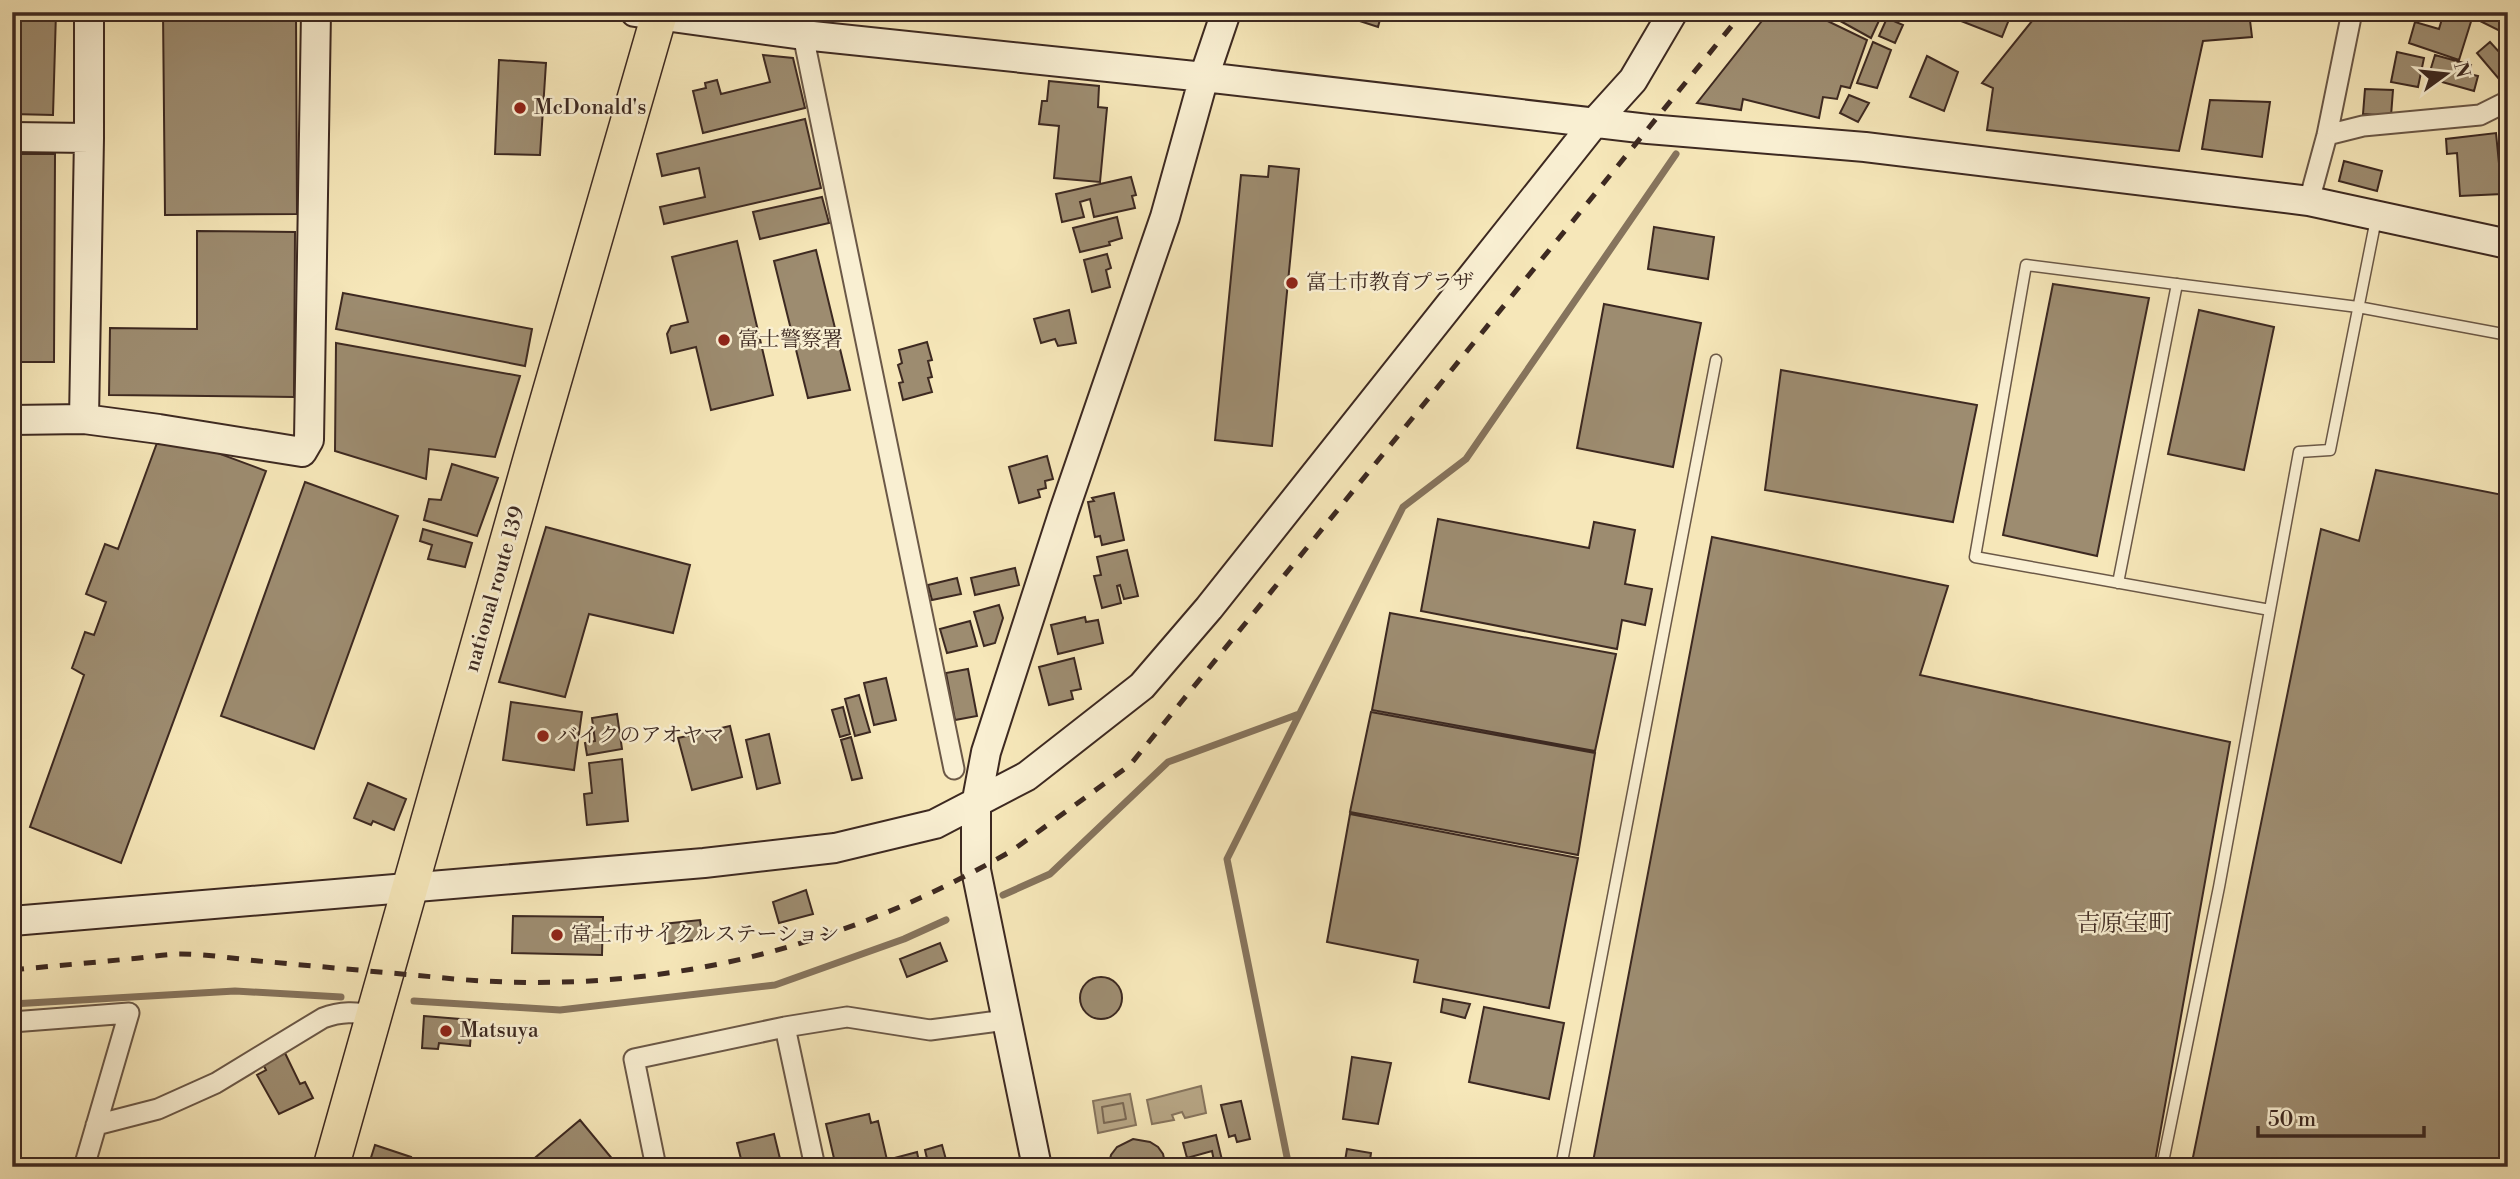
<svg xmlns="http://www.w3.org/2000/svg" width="2520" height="1179" font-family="'Libre Bodoni','Noto Serif JP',serif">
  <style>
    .water { fill: #b7a685; stroke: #86745d; stroke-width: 2 }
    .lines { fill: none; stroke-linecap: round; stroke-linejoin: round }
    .shore { stroke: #7a6853; stroke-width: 2 }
    .stream { stroke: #86745d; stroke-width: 7 }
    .building { fill: #9d8c70; stroke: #3d2921; stroke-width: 2 }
    .lane-casing { stroke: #6b5847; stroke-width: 13 }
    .street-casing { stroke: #6b5847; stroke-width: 23 }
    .secondary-casing { stroke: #3d2921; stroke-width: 32 }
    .highway-casing { stroke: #3d2921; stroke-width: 38 }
    .lane { stroke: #f9efd2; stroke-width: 10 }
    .street { stroke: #f9efd2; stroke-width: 19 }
    .secondary { stroke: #f9efd2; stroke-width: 28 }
    .highway { stroke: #f6e7b9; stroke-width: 35 }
    .rail { stroke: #3d2921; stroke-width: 5; stroke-dasharray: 12 12; stroke-linecap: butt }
    .poi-dot { fill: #8f2418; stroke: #f9efd2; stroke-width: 2.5 }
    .labels { text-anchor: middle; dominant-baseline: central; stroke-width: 5; stroke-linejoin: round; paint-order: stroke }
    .poi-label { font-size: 21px; fill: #3d2921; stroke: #f9efd2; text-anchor: start }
    .street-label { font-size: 21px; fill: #3d2921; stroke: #f9efd2 }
    .quarter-label { font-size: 24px; fill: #3d2921; stroke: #f9efd2 }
  </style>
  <rect width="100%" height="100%" fill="#f6e7b9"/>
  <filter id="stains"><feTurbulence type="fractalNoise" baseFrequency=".00286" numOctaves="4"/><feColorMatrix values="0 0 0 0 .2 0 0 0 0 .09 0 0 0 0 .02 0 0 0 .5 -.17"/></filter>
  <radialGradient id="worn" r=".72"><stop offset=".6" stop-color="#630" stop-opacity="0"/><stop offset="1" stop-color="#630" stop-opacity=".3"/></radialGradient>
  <path class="water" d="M1201,1086L1206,1113L1185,1118L1182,1112L1172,1115L1174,1120L1152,1124L1147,1100Z
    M1130,1094L1136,1125L1098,1133L1093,1101Z"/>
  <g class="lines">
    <path class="shore" d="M1123,1103L1126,1119L1104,1123L1102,1107Z"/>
    <path class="stream" d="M1003,895L1050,874L1168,762L1299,714
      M414,1001L560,1010L775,985L904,939L946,920
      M12,1004L235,991L341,997
      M1289,1167L1227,859L1403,507L1466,459L1676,154"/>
  </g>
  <path class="building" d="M12,12H56L53,115L12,114Z
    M163,12H296L297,214L165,215Z
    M1332,12H1382L1378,27Z
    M1769,12H1809L1867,40L1850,88L1841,86L1837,99L1823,97L1819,118L1743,99L1741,110L1697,103Z
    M1824,12H1883L1871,38Z
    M1938,12H2012L2002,37Z
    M2085,12H2249L2252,37L2203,41L2179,151L1987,130L1993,88L1982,83L2032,21L2084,19Z
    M2444,12H2474L2459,60L2409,43L2415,22L2439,29Z
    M2484,12H2508L2500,31L2480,21Z
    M1887,18L1903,25L1895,43L1879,36Z
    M1873,42L1891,50L1877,88L1857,83Z
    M2490,42L2500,53L2502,50L2508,57V82L2504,85L2477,53Z
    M2397,52L2424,58L2418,87L2391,82Z
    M763,55L793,58L805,108L703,133L693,91L706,88L705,83L717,80L721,94L770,82Z
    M2435,55L2471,65L2469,74L2478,76L2474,91L2428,78Z
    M1927,56L1958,72L1944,111L1910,97Z
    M499,60L546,63L540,155L495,154Z
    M1049,81L1099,86L1098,107L1107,108L1100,182L1054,178L1059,126L1039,124L1042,101H1047Z
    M2365,89L2393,90L2391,116L2363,114Z
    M1849,95L1869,103L1858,122L1840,113Z
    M2210,100L2270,102L2262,157L2202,149Z
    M805,119L821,188L664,224L660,207L705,197L699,168L662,176L657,154Z
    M2496,133L2502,194L2460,196L2457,153L2447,154L2446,139Z
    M12,154H55L54,362H12Z
    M2344,161L2382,171L2377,191L2339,181Z
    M1269,166L1299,169L1272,446L1215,440L1241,175L1268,177Z
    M1131,177L1136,195L1132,196L1135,208L1094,217L1090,199L1080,202L1084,217L1062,222L1056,194Z
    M822,197L829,223L760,239L753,212Z
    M1117,217L1122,238L1109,242L1110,245L1080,252L1073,228Z
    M1654,227L1714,237L1708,279L1648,269Z
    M197,231L295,232L294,397L109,395L110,328L197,329Z
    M737,241L773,395L711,410L696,347L671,353L667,334L671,326L688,322L672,257Z
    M816,250L850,390L808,398L774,261Z
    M1107,254L1111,268L1106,270L1110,287L1092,292L1084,260Z
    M2053,284L2149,298L2097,556L2003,535Z
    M343,293L532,329L525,366L336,329Z
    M1604,304L1701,323L1673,467L1577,448Z
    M1069,310L1076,343L1058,346L1055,339L1041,343L1034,319Z
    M2199,310L2274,327L2244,470L2168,454Z
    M927,342L932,360L928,361L932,377L928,378L932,392L903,400L899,383L903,382L898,365L902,363L899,350Z
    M336,343L520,376L495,457L429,449L426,479L335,451Z
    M1781,370L1977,405L1953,522L1765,490Z
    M161,432L266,471L121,863L30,827L84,675L72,668L85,632L94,635L106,602L86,594L105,544L118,549Z
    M1047,456L1053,479L1045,481L1046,488L1038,490L1040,497L1019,503L1009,467Z
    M452,464L498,478L477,536L424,520L429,499L441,500Z
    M2376,470L2508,496V1167H2191L2321,529L2359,541Z
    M305,482L398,516L314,749L221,716Z
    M1114,493L1124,540L1102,545L1100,536L1095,537L1088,502L1094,501L1092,498Z
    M1438,519L1589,548L1594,522L1635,530L1625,584L1652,589L1645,625L1622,620L1617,649L1421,611Z
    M546,527L690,565L673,633L589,614L565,697L499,682Z
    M423,529L472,543L465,567L428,559L432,545L420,541Z
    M1712,537L1948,586L1920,675L2230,742L2154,1167H1592Z
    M1127,550L1138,596L1124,599L1120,585L1117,586L1121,603L1102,608L1094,576L1101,575L1097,557Z
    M1015,568L1019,585L975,595L971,578Z
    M957,578L961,594L932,600L928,585Z
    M999,605L1003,618L995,643L984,646L974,612Z
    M1390,613L1616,654L1595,751L1372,710Z
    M1085,617L1086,622L1098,620L1103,643L1058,654L1051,625Z
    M970,621L977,646L947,653L940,629Z
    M1074,658L1081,689L1071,691L1073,699L1049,705L1039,667Z
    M968,669L977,716L955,720L946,673Z
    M886,678L896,720L874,725L864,683Z
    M859,695L870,732L855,736L845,699Z
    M511,702L582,712L574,770L503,760Z
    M843,707L850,734L840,737L832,710Z
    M1371,712L1595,753L1578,855L1350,812Z
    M617,714L622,749L587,755L585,743L595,741L592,718Z
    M730,726L742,777L692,790L678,738Z
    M769,734L780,783L757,789L746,740Z
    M851,737L862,778L852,780L841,740Z
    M622,759L628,821L587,825L584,794L592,793L589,763Z
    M368,783L406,799L394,830L373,821L371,825L354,818Z
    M1350,814L1578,858L1549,1008L1414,982L1418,960L1327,942Z
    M806,890L813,914L779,923L773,902Z
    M513,916L603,917L602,955L512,953Z
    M700,920L703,939L666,944L663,924Z
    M940,943L947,961L907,977L900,959Z
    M1080 998a21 21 0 1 1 42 0a21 21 0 1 1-42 0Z
    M1443,999L1470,1004L1465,1018L1441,1012Z
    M1484,1007L1564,1023L1549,1099L1469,1082Z
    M424,1016L472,1020L470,1046L439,1043L438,1049L422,1048Z
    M285,1053L300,1084L305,1082L313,1098L279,1114L257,1075L266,1070L263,1064Z
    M1352,1057L1391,1063L1378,1124L1343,1119Z
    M1241,1101L1250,1139L1237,1142L1235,1135L1229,1137L1221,1105Z
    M869,1114L871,1123L878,1121L887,1160L917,1152L920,1167H836L826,1124Z
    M580,1120L619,1167H524Z
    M774,1134L782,1167H743L737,1143Z
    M1216,1135L1222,1160L1214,1161L1212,1151L1187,1158L1183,1143Z
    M1133,1139L1150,1142L1158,1147L1163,1154L1166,1167H1108L1111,1155L1117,1147Z
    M375,1145L411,1157L408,1167H368Z
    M942,1145L948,1167H929L925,1150Z
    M1347,1149L1371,1153L1369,1167H1344Z"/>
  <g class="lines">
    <g class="lane-casing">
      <path id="lane" d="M2118,583L2177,284
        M2270,610L1975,557L2026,265L2358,307L2508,335
        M1561,1167L1716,360
        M2162,1167L2219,887L2299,452L2330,450L2376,219"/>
    </g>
    <g class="street-casing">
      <path id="street" d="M803,35L954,769
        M2327,135L2363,126L2480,115L2508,101
        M2309,201L2327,135L2352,12
        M12,1022L129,1013L84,1167
        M785,1027L815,1167
        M96,1125L158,1109L216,1083L323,1018C341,1011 356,1012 374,1015
        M656,1167L634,1059L785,1027L847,1017L930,1030L1006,1020"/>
    </g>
    <g class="secondary-casing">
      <path id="secondary" d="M635,12L803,35L1204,77L1648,129L1865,147L2309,201L2508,244
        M12,137L89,138
        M84,419L89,138V12
        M12,420L84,419L159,429L302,452L309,440L316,12
        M12,921L704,863L835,848L935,824L1027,776L1142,686L1209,608L1595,122L1633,80L1673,12
        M1037,1167L976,870V805L986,752L1064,511L1165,217L1204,77L1226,12"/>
    </g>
    <g class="highway-casing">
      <path id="highway" d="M331,1167L531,459L660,12"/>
    </g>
    <use href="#lane" class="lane"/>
    <use href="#street" class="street"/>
    <use href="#secondary" class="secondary"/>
    <use href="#highway" class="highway"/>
    <path class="rail" d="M12,970C51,966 90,963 128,959C146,958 164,954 181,954C210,954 241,960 271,962C332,968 394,973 455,979C656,996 840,950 1013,850L1130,765L1743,12"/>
  </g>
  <g class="poi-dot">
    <circle cx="520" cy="108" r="7"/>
    <circle cx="1292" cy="283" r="7"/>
    <circle cx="724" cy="340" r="7"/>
    <circle cx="543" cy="736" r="7"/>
    <circle cx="557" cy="935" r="7"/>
    <circle cx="446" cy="1031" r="7"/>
  </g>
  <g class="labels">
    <g class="poi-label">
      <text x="534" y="108">McDonald's</text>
      <text x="1306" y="283">富士市教育プラザ</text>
      <text x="738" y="340">富士警察署</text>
      <text x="557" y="736">バイクのアオヤマ</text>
      <text x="571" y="935">富士市サイクルステーション</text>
      <text x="460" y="1031">Matsuya</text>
    </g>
    <g class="street-label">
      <text transform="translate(495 589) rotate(-74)">national route 139</text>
    </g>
    <g class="quarter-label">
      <text x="2124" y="924">吉原宝町</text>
    </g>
  </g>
  <rect width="2520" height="1179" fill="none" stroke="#f6e7b9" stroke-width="42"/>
  <rect x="14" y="14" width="2492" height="1151" fill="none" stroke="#3d2921" stroke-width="3.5"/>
  <rect x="21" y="21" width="2478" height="1137" fill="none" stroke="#3d2921" stroke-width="2"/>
  <g transform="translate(2446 74) rotate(75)" stroke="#f9efd2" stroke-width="5" paint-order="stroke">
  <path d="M0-5L12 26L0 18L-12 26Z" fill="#3d2921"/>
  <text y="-10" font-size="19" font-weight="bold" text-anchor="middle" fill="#3d2921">N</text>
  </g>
  <path d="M2258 1126v10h166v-10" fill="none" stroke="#3d2921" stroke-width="3.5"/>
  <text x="2268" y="1126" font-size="21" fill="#3d2921" stroke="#f9efd2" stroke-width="5" paint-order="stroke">50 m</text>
  <rect width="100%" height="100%" filter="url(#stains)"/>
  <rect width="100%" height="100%" fill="url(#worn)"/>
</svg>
